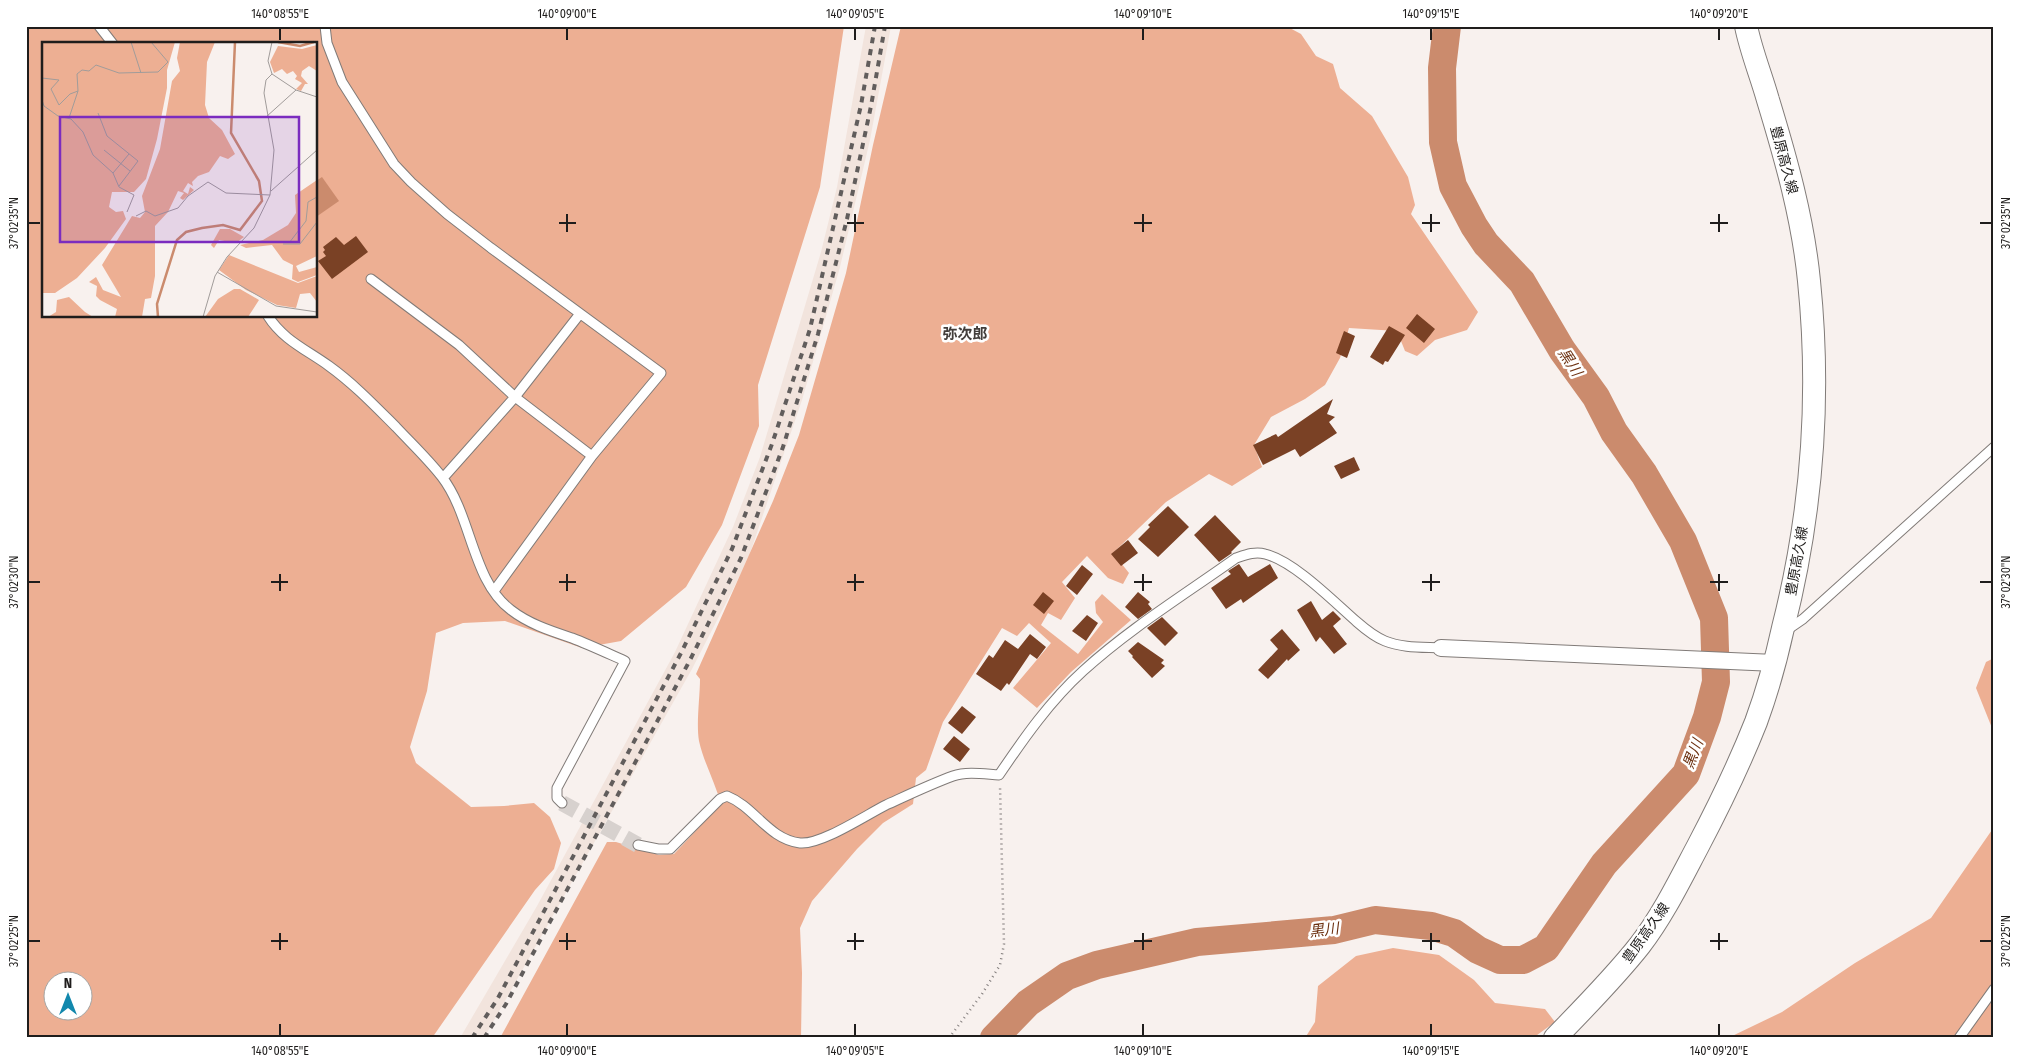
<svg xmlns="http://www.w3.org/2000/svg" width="2020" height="1064" font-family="'Fira Sans Condensed','Noto Sans JP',sans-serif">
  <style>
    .built { fill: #f2e4dd }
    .green { fill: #edaf93; fill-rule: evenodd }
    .water { fill: #cb8b6d }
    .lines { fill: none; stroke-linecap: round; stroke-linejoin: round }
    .river { stroke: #cb8b6d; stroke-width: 28 }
    .building { fill: #7a4125 }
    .street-tunnel { stroke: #d7d1ce; stroke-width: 16; stroke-dasharray: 16 8; stroke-linecap: butt }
    .lane-casing { stroke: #817b78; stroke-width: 11 }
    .street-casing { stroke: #817b78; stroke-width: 18 }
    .secondary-casing { stroke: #817b78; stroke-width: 24 }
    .path { stroke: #827d7c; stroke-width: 2.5; stroke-dasharray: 1 4; stroke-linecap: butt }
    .lane { stroke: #fff; stroke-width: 9 }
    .street { stroke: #fff; stroke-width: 16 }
    .secondary { stroke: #fff; stroke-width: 22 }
    .rail { stroke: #615d5c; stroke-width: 4; stroke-dasharray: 6 6; stroke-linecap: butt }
    .ticks { fill: none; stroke: #1f1d1c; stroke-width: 2 }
    .labels { text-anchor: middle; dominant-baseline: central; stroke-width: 5; stroke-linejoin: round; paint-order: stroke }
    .street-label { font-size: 14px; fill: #1f1d1c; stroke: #fff }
    .neighbourhood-label { font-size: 15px; font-weight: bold; fill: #433e3b; stroke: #fff }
    .water-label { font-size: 15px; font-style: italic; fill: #6d3111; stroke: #fff }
    .inset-river { fill: none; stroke: #cb8b6d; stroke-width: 2.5 }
    .inset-road { fill: none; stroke: #a19c9a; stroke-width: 1 }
    .view { fill: #7b2cbf; fill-opacity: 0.15; stroke: #7b2cbf; stroke-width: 2.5 }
    .inset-edge { fill: none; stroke: #1f1d1c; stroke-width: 2.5 }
    .neatline { fill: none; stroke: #1f1d1c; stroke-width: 2 }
    .ticks-label { font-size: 12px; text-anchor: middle; fill: #1f1d1c }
  </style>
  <rect width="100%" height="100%" fill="#f8f1ee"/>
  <path class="built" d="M866,26H891L870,140L840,267L802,400L747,562L692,669L484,1038H460L537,906L675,652L733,527L760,457L821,252L837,187Z"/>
  <path class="green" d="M26,26H844L820,187L758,385L759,426L722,525L686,587L621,641L582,648L505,621L463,623L436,633L427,691L410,747L416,763L471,807L504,806L534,803L550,817L561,843L554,869L535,890L432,1038H26ZM44,44H316V316H44ZM52,982H82V1012H52Z
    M901,26H1286L1301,34L1316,56L1333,64L1340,88L1372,116L1408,177L1415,205L1411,214L1478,312L1467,330L1435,340L1417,356L1405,351L1397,331L1349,328L1340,358L1325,385L1305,399L1271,417L1254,445L1262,467L1232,486L1209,474L1166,502L1113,553L1129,573L1123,584L1108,578L1087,556L1062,582L1075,598L1061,620L1048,613L1041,625L1078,654L1103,622L1096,613L1095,602L1102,594L1131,620L1071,672L1037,708L1013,688L1051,643L1029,623L1017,636L1002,628L943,722L926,770L916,778L913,804L883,823L857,849L812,901L800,928L802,973L801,1038H500L607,842H616L659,855L674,854L721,804C715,782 704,763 699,741C696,723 700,697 700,679L696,674L773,501L799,435L846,273L873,145Z
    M1994,658V733L1976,688L1986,662Z
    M1994,827V1038H1728L1782,1012L1855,963L1931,918Z
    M1393,948L1439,955L1474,980L1495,1003L1545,1009L1555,1022L1533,1038H1305L1315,1022L1318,986L1356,956Z"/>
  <path class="water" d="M322,177L339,201L316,217V181Z"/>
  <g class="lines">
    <path class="river" d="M994,1038L1028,1003L1067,976L1097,965L1197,942L1334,930L1375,920L1431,926L1454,933L1478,950L1500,960H1523L1546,948L1604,864L1686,774L1707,717L1716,682L1714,618L1683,541L1644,474L1614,432L1596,397L1562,350L1522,282L1486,244L1474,226L1453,186L1443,142L1442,68L1447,26"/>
  </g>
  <path class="building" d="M356,236L368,252L332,279L318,261L326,256L323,252L325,250L323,247L336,237L344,245Z
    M1417,314L1435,329L1424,343L1406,328Z
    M1389,326L1405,335L1388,362L1385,361L1383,365L1370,357Z
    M1344,331L1355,336L1347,358L1336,353Z
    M1333,399L1327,414L1335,417L1329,422L1337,433L1300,457L1295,449L1263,465L1253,445L1276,434L1278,437Z
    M1354,457L1360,470L1341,479L1334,466Z
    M1168,506L1189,527L1158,557L1138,539L1150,527L1148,525Z
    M1215,515L1241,542L1231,552L1232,553L1219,562L1194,535Z
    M1128,540L1138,553L1121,566L1111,554Z
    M1239,564L1248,577L1270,564L1278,578L1243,603L1241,599L1226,609L1211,588L1231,574L1228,571Z
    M1082,565L1093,574L1077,595L1066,586Z
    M1043,592L1054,601L1044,614L1033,605Z
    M1138,592L1150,602L1148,604L1152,609L1138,619L1125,607Z
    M1311,601L1322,620L1333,611L1341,619L1333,626L1347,644L1334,654L1320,637L1316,642L1297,610Z
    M1087,615L1098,623L1086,641L1072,631Z
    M1162,617L1178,633L1165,646L1147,628Z
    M1282,629L1300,650L1288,661L1287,659L1268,679L1258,670L1278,649L1270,640Z
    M1030,634L1046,647L1037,659L1030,654L1009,685L1007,683L1001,691L976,674L989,655L993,658L1005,640L1018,649Z
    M1138,642L1164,660L1161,663L1165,666L1152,678L1132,657L1133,656L1128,651Z
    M962,706L976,717L962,734L948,723Z
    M954,736L970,749L960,762L943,749Z"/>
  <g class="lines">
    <path class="street-tunnel" d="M562,803L638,845"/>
    <g class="lane-casing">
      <path id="lane" d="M99,26L113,44
        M325,26L327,43L342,82L394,164L411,182L447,214L491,248L661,373L592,456L494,591
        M371,279L459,345L515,397L592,456
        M268,316C283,340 307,350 329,366C354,384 375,406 396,427C412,444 428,459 442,477C472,516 472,581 511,610C529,624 551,631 572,638C590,645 607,653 625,661L557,788V798L562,803
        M443,478L515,397L579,315
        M1787,630L1803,619L1994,447
        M638,845L658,849H670L720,799L727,796C755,807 768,839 800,843C821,845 866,815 886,805C908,795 931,784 953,776C967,771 984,774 999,775C1024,738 1050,701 1083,671C1129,629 1184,595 1236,558C1245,555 1255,551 1265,554C1294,561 1334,602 1357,622C1365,629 1375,637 1385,641C1402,648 1423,647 1441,648
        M1959,1038L1994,989"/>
    </g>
    <g class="street-casing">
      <path id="street" d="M1441,648L1775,663"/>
    </g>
    <g class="secondary-casing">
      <path id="secondary" d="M1555,1038C1584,1008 1614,978 1640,945C1663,915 1680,880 1698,846C1719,806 1739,765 1756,722C1767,692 1776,660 1783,628C1812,514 1821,398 1809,281C1803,219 1786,159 1768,100C1761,75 1751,51 1746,26"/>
    </g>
    <path class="path" d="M949,1038L982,994L1000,965L1004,944L1000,786"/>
    <use href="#lane" class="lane"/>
    <use href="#street" class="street"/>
    <use href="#secondary" class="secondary"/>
    <path class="rail" d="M472,1038L498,998L681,653L732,549L772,444L810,329L861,105L875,26
      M484,1038L506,1004L690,660L741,558L783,447L818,334L847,219L871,106L885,26"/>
  </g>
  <path class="ticks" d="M280,28V40M567,28V40M855,28V40M1143,28V40M1431,28V40M1719,28V40M567,214V232M855,214V232M1143,214V232M1431,214V232M1719,214V232M28,223H40M559,223H576M847,223H864M1134,223H1152M1422,223H1440M1710,223H1728M1980,223H1992M280,574V591M567,574V591M855,574V591M1143,574V591M1431,574V591M1719,574V591M28,582H40M271,582H288M559,582H576M847,582H864M1134,582H1152M1422,582H1440M1710,582H1728M1980,582H1992M280,933V950M567,933V950M855,933V950M1143,933V950M1431,933V950M1719,933V950M28,941H40M271,941H288M559,941H576M847,941H864M1134,941H1152M1422,941H1440M1710,941H1728M1980,941H1992M280,1024V1036M567,1024V1036M855,1024V1036M1143,1024V1036M1431,1024V1036M1719,1024V1036"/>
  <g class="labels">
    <g class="street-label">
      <text transform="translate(1784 160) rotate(75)">豊原高久線</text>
      <text transform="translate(1797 561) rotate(-80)">豊原高久線</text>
      <text transform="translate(1646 933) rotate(-55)">豊原高久線</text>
    </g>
    <g class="neighbourhood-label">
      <text x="965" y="334">弥次郎</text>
    </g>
    <g class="water-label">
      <text transform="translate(1570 362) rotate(57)">黒川</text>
      <text transform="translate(1693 754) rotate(-69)">黒川</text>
      <text transform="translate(1324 930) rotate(-7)">黒川</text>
    </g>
  </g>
  <g transform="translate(42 42)">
    <rect width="275" height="275" fill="#f8f1ee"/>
    <path d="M0,0H133L125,28V46L115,97L104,137L92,150H70L67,165L74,170L81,169L84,177L63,206L35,236L13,251H0ZM138,0H173L165,20L163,63L167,76L180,88L193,112L186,117L178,114L167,130L156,134L150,140L151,144L146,141L141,149L146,152L148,145L152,148L141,158L138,156L142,151L136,149L126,170L113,184V234L109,256L103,257L100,275H73L75,267L58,258L54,254L55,244L47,240L54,235L61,248L79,255L60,223L90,174L98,176L103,170L100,154L118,107L130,39L138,29L135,16ZM275,3V29L267,24L260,29L259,34L266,42H263L259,49L254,47L260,41L253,37L255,34L251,29L245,32L240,27L232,31L228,20L236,4L260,7ZM275,138V214L254,224L257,230L275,225V233L256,240L250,237L251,223L241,218L230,203L204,206L198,203L221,198L246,183L254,171L253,153ZM178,187H188L202,195L194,201L177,198L172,206L169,203ZM187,213L256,241L275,234V260L268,251L258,252L254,266L235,263L204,248L177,228ZM192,247H198L217,258L206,275H163L176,257ZM27,255L43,270L51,275H6L14,270L15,258Z" fill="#edaf93"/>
    <path class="inset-river" d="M236,0L258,4L272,0M116,275L115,262L135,198L144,190L160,186L181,183L198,188L220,159L217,139L189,91L193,0"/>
    <path class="inset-road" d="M89,0L99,31M230,0L226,19L230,32L254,48L275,55M0,36L17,38L9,47L17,63L28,52L36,49M0,58L2,64L16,74L29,77L41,90L51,113L71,131L77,145L92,153L85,170M56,71L65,94L96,119L77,144M224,75L254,48M27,76L36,49L35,32L40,28L47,29L54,23L77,31L116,30L126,20L109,0M62,108L88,129M71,131L87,112M229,149L275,108M94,174L104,169L113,174L136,166L146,154L166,140L184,151L228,153M247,201L264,179L266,160L275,155M241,202H258L275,180M175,230L234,264L275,270M161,275L173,234L185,215L212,186L228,153L232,108L222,51L224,38L230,32"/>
    <path class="view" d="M18,75H257V200H18Z"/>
    <rect width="275" height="275" class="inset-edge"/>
  </g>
  <rect width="2020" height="1064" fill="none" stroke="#ffffff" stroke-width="55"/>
  <g transform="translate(68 996)"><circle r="24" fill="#ffffff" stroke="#a5a5a4"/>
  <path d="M0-4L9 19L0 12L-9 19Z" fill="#1288ad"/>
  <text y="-8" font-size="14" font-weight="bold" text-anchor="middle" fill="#1f1d1c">N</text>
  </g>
  <rect x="28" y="28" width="1964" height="1008" class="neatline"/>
  <g class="ticks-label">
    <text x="280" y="18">140°08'55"E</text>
    <text x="567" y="18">140°09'00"E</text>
    <text x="855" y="18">140°09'05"E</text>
    <text x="1143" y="18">140°09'10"E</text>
    <text x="1431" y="18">140°09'15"E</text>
    <text x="1719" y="18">140°09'20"E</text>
    <text transform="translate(14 223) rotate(-90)" y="4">37°02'35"N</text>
    <text transform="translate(2006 223) rotate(-90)" y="4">37°02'35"N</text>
    <text transform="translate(14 582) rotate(-90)" y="4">37°02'30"N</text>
    <text transform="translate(2006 582) rotate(-90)" y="4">37°02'30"N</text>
    <text transform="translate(14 941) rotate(-90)" y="4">37°02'25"N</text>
    <text transform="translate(2006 941) rotate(-90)" y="4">37°02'25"N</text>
    <text x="280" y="1055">140°08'55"E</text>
    <text x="567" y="1055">140°09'00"E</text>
    <text x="855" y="1055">140°09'05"E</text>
    <text x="1143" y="1055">140°09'10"E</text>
    <text x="1431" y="1055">140°09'15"E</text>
    <text x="1719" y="1055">140°09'20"E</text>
  </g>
</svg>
